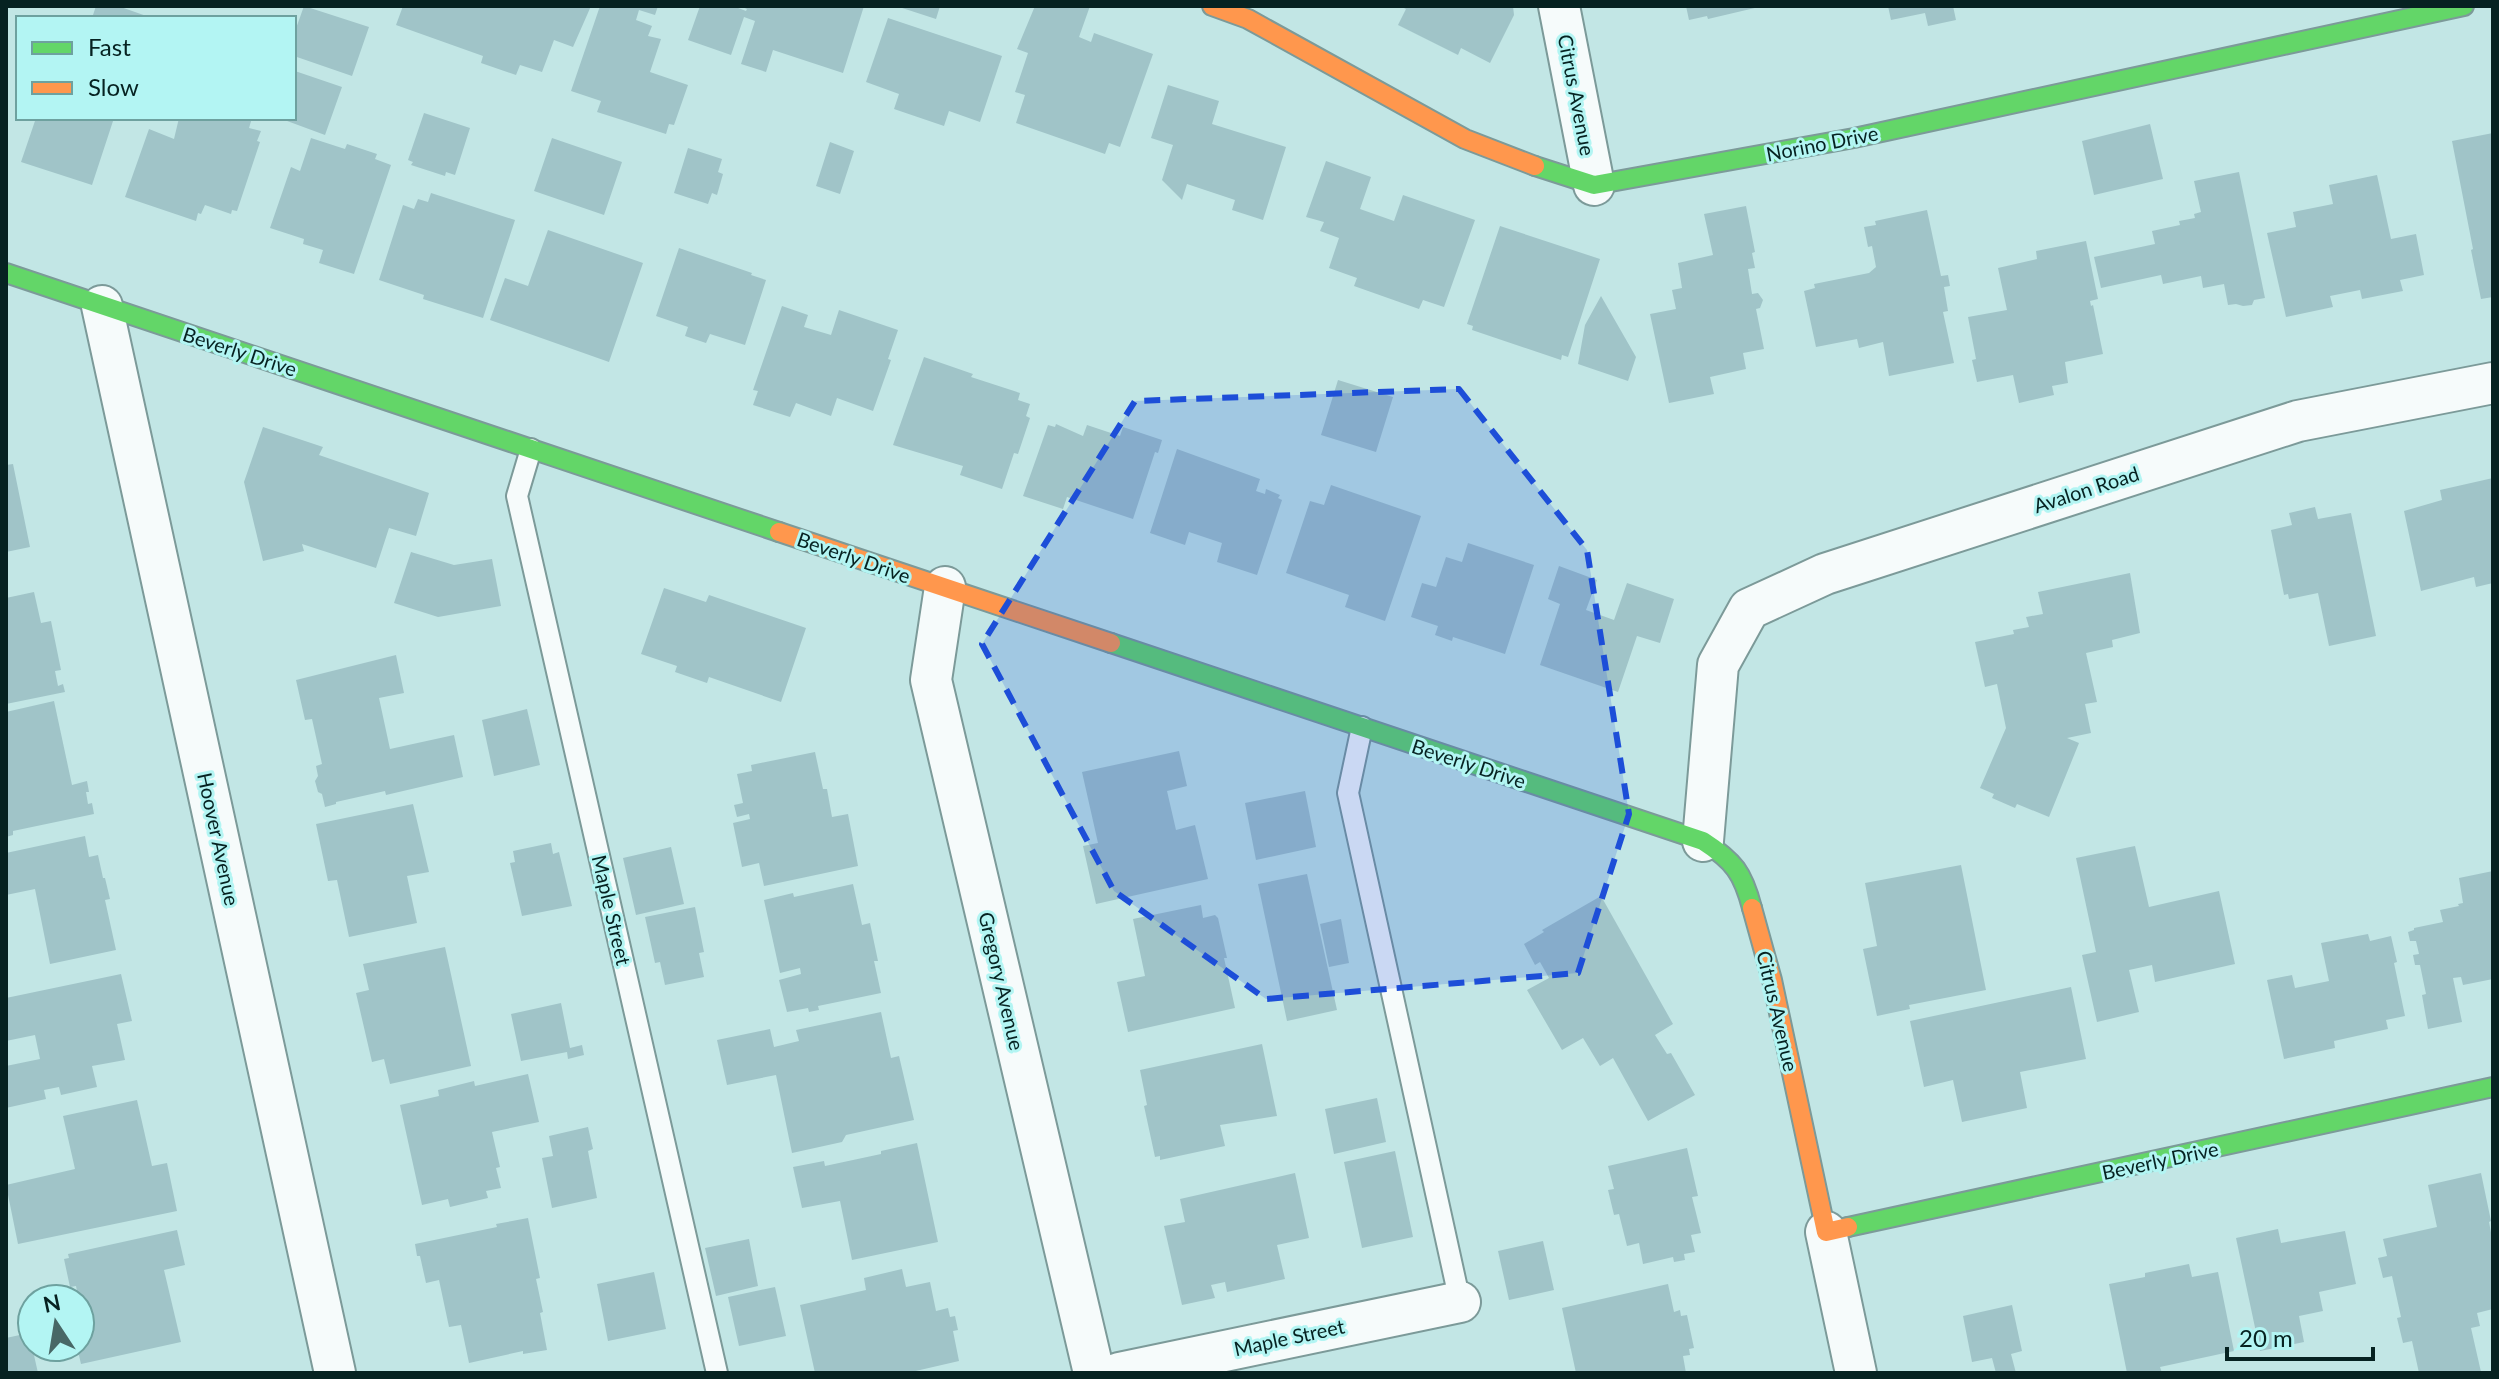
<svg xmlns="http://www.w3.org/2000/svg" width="2499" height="1379" font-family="Lato,sans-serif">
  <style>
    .building { fill: #a0c4c8 }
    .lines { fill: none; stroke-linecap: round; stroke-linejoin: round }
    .lane-casing { stroke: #7c9a99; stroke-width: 24 }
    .street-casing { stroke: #7c9a99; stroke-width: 44 }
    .fast-casing { stroke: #7c9a99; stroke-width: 22 }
    .slow-casing { stroke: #7c9a99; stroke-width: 22 }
    .lane { stroke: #f6fbfb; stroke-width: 20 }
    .street { stroke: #f6fbfb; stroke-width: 40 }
    .fast { stroke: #63d668; stroke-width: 18 }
    .slow { stroke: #ff974d; stroke-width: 18 }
    .marked { fill: #1d4ed8; fill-opacity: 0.2; stroke: #1d4ed8; stroke-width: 6; stroke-dasharray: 16 10; stroke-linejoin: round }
    .labels { text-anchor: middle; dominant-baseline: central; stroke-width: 6; stroke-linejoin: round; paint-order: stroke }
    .street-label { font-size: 20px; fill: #062221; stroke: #b3f5f3 }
  </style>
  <rect width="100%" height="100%" fill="#c2e6e5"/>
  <path class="building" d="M96,6H118L152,18H92Z
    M304,6L369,27L352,76L294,56V34Z
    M403,6H591L573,47L554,40L542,72L520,65L516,75L481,63L483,56L396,25Z
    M600,6H658L655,15L639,10L636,20L652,26L648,36L661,39L650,72L688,85L674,125L669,124L666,134L597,112L601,101L571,91Z
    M700,6H733L746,11L747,9L740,6H864L843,73L773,50L766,72L741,64L755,21L744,17L731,55L688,40Z
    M896,6H940L936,19Z
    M1035,6H1090L1079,37L1091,42L1094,33L1153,54L1120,147L1109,143L1105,154L1016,123L1025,95L1015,92L1028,53L1017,49Z
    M1400,6H1513L1514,15L1490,63L1461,48L1458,55L1398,25L1406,9Z
    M1686,6H1759V7L1708,19L1707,16L1689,20Z
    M1888,6H1953L1956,20L1928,26L1925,13L1891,20Z
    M888,18L1002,56L980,122L949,111L944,126L894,109L899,94L866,82Z
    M295,71L342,87L325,135L279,118H294Z
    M1168,85L1219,101L1212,124L1286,147L1263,220L1232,210L1235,200L1187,184L1182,200L1162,180L1173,145L1151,138Z
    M424,113L470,128L455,175L446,172L445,176L411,165L413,162L408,160Z
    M36,118H114L92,185L21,162Z
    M179,118H252L249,128L261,131L257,141L260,142L237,211L232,210L231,214L205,205L201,214L198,213L196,221L125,197L149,129L174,139Z
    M2150,124L2163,179L2094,195L2082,141Z
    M2493,133V297L2481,299L2471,250L2473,249L2452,141Z
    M311,138L345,149L347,144L377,154L375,159L391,165L354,274L319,263L323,250L303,244L304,239L270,228L291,167L300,171Z
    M552,138L622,162L604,215L534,191Z
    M830,142L854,151L840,194L816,186Z
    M688,148L722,159L718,172L723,174L717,195L712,193L708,204L674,193Z
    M1326,161L1371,177L1360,209L1394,221L1403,195L1475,220L1444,307L1423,300L1419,309L1354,286L1357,278L1329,268L1339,238L1320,231L1324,222L1306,217Z
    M2239,172L2265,298L2254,300L2252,305L2243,306L2236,304L2228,305L2224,284L2203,288L2201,276L2163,284L2161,275L2101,288L2094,257L2155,244L2152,231L2180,225L2179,221L2195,218L2194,214L2201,212L2194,181Z
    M2377,175L2391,239L2416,234L2424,275L2400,280L2403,291L2362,299L2360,290L2330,296L2333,307L2286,317L2267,233L2296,227L2293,212L2333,204L2329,185Z
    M431,193L515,220L483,318L423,299L424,295L379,280L403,205L414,209L418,199L428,202Z
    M1746,206L1755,252L1752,253L1755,268L1748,269L1752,294L1758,293L1763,300L1760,308L1756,309L1764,349L1743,353L1746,369L1710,377L1714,394L1669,403L1650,314L1676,309L1672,290L1682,288L1678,263L1713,255L1704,214Z
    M1927,210L1941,276L1948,275L1950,286L1944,287L1948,311L1943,312L1954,363L1889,376L1883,342L1859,348L1857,339L1816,347L1804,291L1815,288L1814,284L1869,273L1876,267L1872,246L1868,247L1864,227L1876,225L1875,221Z
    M1500,226L1600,259L1568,357L1562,355L1561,360L1472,330L1473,326L1467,324Z
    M548,230L643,263L609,362L490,320L505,278L528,286Z
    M2086,241L2098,299L2090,301L2091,306L2093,305L2103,354L2065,362L2068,383L2052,386L2054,395L2019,403L2013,375L1977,382L1972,360L1976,359L1968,317L2007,310L1998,268L2037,259L2036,251Z
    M679,248L752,273L751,275L766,280L745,345L710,334L706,343L685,336L688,327L656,316Z
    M1601,296L1636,357L1628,381L1578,364L1585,325Z
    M782,306L808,315L804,327L831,335L839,310L898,330L888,359L891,360L873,411L837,398L831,416L796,403L790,417L753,405L758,391L753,390Z
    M924,357L973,374L971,377L1020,393L1018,400L1030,404L1026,416L1030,418L1018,454L1014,453L1002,489L960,475L963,466L893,445Z
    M1338,380L1393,397L1376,452L1321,435Z
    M1056,424L1083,436L1087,425L1120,436L1123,427L1162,440L1158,453L1155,452L1133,519L1067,497L1063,509L1023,496L1048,425L1055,427Z
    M263,427L323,447L319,455L429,493L416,536L389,528L376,568L302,544L304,551L263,561L244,482Z
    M1177,449L1260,479L1256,491L1265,494L1266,489L1280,495L1278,498L1282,500L1257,575L1217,562L1222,543L1189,532L1185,545L1150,533Z
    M13,464L30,547L6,552V465Z
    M2493,478V583L2476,587L2474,577L2421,591L2404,511L2442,500L2440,490Z
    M1331,485L1421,516L1385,621L1345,607L1349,595L1286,573L1310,501L1324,505Z
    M2315,507L2318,519L2351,513L2376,636L2329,646L2318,593L2289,599L2288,594L2284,595L2271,530L2292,525L2289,513Z
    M1468,543L1534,565L1505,654L1453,637L1452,641L1435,635L1438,626L1411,617L1422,583L1436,587L1446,557L1462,562Z
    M411,552L454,565L492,559L501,606L438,617L394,603Z
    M1559,566L1597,580L1586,610L1614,620L1627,583L1674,599L1660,643L1637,636L1618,692L1540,665L1560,604L1548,599Z
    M2130,573L2140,633L2112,640L2113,647L2086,653L2097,702L2085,704L2091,733L2067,738L2079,743L2049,817L2017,804L2015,808L1992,798L1994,794L1980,788L2006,728L1997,684L1985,687L1975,642L2014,634L2013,630L2029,627L2026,617L2043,614L2038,592Z
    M664,588L706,602L709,595L806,628L781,702L709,677L707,683L675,672L677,666L641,654Z
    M34,592L41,623L51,621L61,670L55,671L58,686L63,684L65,692L6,704V598Z
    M396,655L404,693L379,698L390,749L454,735L463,777L386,795L385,791L336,802V804L325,807L322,794L318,792L315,781L318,776L316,766L322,764L312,719L305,720L296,680Z
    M54,701L72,785L87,781L89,792H86L88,804L92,803L94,814L13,831V835L6,837V712Z
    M527,709L540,765L494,776L482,720Z
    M1179,751L1187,786L1167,791L1176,830L1195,825L1208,879L1096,904L1083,846L1098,843L1082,772Z
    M815,752L823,789H827L832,817L848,814L858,866L764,886L759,863L742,867L733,823L750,819L749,814L737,817L734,805L743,803L737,774L752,771L751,765Z
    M1305,791L1316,847L1256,860L1245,803Z
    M413,804L429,872L407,876L417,923L349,937L337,880L328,881L316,824Z
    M85,836L89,857L98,855L103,878H105L110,899L105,900L116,950L50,964L35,889L6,895V853Z
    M551,843L553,854L559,852L572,906L522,916L510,863L515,862L513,851Z
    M2135,846L2149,907L2219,891L2235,964L2155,982L2152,965L2129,970L2139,1012L2097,1022L2082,955L2096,952L2076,858Z
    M671,847L684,904L636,915L623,858Z
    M1961,865L1986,990L1909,1005L1910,1009L1877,1016L1863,949L1877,946L1865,883Z
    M2493,871V979L2463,985L2461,977L2453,978L2462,1022L2428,1029L2422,995L2426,994L2420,965H2415L2413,955L2419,954L2416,941H2410L2408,932L2414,930V928L2443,922L2440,910L2459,906L2458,904L2463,903L2459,878Z
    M1307,874L1337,1010L1287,1021L1258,884Z
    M853,884L862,925L870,923L878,961H874L881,993L818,1006L819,1010L809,1012L808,1008L787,1012L779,980L801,974L800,968L780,973L764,900L793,893L794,897Z
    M1601,896L1673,1024L1655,1035L1667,1054L1671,1053L1695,1095L1648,1121L1613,1058L1600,1066L1583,1038L1562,1050L1527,990L1549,978L1540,962L1535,965L1524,944L1544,932L1542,930Z
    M1201,905L1203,918L1215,915L1218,918L1227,958H1224L1235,1008L1128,1032L1117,982L1145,976L1133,919Z
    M695,907L704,952L699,953L704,977L665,985L660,962L655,963L645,917Z
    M1341,919L1349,963L1329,967L1320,924Z
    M2368,934L2370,941L2391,936L2397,962L2394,963L2405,1016L2386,1020L2388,1029L2334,1041L2335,1048L2284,1059L2267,980L2292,975L2295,988L2329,981L2321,943Z
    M445,947L471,1066L390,1084L384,1059L372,1062L356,993L369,990L363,964Z
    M121,974L132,1021L117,1024L125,1060L92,1066L97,1087L61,1095L59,1087L44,1090L46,1099L6,1108V1066L40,1059L35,1035L6,1041V998Z
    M2071,987L2086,1059L2020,1072L2027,1108L1962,1122L1953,1080L1924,1087L1910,1021Z
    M561,1003L570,1048L582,1045L584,1055L568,1059L567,1052L521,1061L511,1014Z
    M881,1012L891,1058L899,1056L914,1120L846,1135L842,1142L792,1153L776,1075L727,1085L717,1040L770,1029L774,1047L799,1041L796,1030Z
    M1262,1044L1277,1116L1220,1125L1225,1146L1160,1160V1156L1155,1157L1144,1106L1147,1105L1140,1070Z
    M528,1074L539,1122L492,1132L500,1167L496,1168L501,1188L486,1191L488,1198L450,1207L448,1199L422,1205L400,1105L439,1096L438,1090L474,1081L475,1086Z
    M1377,1098L1386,1142L1334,1154L1325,1109Z
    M137,1100L152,1166L167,1163L177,1211L18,1244L6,1185L75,1169L63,1116Z
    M588,1127L593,1149L588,1151L597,1198L552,1208L542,1158L553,1156L549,1136Z
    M917,1143L938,1242L852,1260L840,1201L802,1208L793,1167L824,1161L825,1166L881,1154V1151Z
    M1687,1148L1698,1196L1692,1197L1701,1233L1691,1235L1695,1252L1684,1254L1685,1260L1674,1262L1673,1257L1643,1264L1639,1243L1627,1246L1619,1214L1614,1215L1608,1190L1614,1189L1608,1166Z
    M1395,1151L1413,1237L1362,1248L1344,1162Z
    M1295,1173L1309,1238L1277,1245L1285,1279L1227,1292L1225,1282L1211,1285L1215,1298L1182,1305L1164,1226L1185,1222L1180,1199Z
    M2481,1173L2491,1221L2489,1222L2493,1243V1309L2477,1313L2480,1326L2471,1328L2481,1372L2419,1373L2412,1341L2403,1343L2397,1318L2401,1317L2392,1276L2383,1278L2378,1258L2387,1256L2383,1239L2437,1227L2428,1185Z
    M528,1218L540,1278L536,1279L543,1312L540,1313L547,1350L523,1354V1351L469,1363L461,1325L449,1327L439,1280L426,1283L420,1256H417L415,1244L497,1227L496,1224Z
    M2278,1229L2281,1243L2345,1231L2356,1284L2319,1292L2323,1311L2299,1316L2304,1342L2260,1351L2236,1238Z
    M177,1230L185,1265L164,1270L181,1342L81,1364L77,1347H80V1299H53L52,1296L77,1291L76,1286L70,1287L64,1259L69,1258L68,1254Z
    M749,1239L758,1286L716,1296L705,1248Z
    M1543,1241L1554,1290L1509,1300L1498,1251Z
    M2189,1264L2192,1277L2218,1272L2234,1351L2160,1367L2162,1373H2127L2109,1284L2145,1277V1273Z
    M902,1269L906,1287L930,1282L936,1311L948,1308L950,1317L955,1316L958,1330L953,1331L959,1361L907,1373H815L800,1305L866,1290L864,1278Z
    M654,1272L666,1329L608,1341L597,1284Z
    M1668,1284L1674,1312L1680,1310L1681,1316L1687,1315L1694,1348L1689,1349L1690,1355L1683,1356L1686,1373H1576L1562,1308Z
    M775,1287L786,1336L739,1346L728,1297Z
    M2012,1305L2022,1351L2011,1354L2016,1373H1996L1992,1358L1972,1362L1963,1316Z
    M29,1333L38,1373H6V1338Z"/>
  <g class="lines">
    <g class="lane-casing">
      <path id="lane" d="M531,449L517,496L717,1373
        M1362,727L1348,793L1460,1302"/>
    </g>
    <g class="street-casing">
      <path id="street" d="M1559,6L1594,185
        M102,306L335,1373
        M945,587L931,680L1094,1373
        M1703,841L1718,665L1749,609L1825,574L2298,421L2493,383
        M1826,1232L1856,1373
        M1119,1373L1460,1302"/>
    </g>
    <g class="fast-casing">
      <path id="fast" d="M1535,166L1594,185L1854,138L2464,6
        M6,273L779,532
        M1111,643L1703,841C1734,861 1743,873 1752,908
        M1848,1227L2493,1087"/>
    </g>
    <g class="slow-casing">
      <path id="slow" d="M1212,6L1248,19L1465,139L1535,166
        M779,532L1111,643
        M1752,908L1772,980L1826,1232L1848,1227"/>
    </g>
    <use href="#lane" class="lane"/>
    <use href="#street" class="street"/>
    <use href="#fast" class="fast"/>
    <use href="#slow" class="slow"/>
  </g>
  <path class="marked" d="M1459,389L1587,550L1629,814L1578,973L1266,999L1114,891L982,644L1135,401Z"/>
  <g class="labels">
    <g class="street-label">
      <text transform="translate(1577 95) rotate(79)">Citrus Avenue</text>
      <text transform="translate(1822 143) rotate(-11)">Norino Drive</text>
      <text transform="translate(240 351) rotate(18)">Beverly Drive</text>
      <text transform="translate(2086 489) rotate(-18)">Avalon Road</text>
      <text transform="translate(854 557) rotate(19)">Beverly Drive</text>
      <text transform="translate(1469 763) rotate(18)">Beverly Drive</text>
      <text transform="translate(219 839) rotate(78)">Hoover Avenue</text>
      <text transform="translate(612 910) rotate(77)">Maple Street</text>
      <text transform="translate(1002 981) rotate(77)">Gregory Avenue</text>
      <text transform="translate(1778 1011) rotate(77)">Citrus Avenue</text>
      <text transform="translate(2160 1160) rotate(-12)">Beverly Drive</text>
      <text transform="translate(1289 1337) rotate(-12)">Maple Street</text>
    </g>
  </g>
  <rect width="2499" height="1379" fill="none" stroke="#062221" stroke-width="16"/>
  <rect x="16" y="16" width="280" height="104" fill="#b3f5f3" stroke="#6ea19f" stroke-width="2"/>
  <rect x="32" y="42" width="40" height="12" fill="#63d668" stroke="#6ea19f" stroke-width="2"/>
  <text x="88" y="56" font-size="24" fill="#062221">Fast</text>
  <rect x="32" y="82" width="40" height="12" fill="#ff974d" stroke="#6ea19f" stroke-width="2"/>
  <text x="88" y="96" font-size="24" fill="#062221">Slow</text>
  <g transform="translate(56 1323) rotate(348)"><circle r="38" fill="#b3f5f3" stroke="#6ea19f" stroke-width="2"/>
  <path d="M0-6L14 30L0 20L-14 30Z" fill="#486766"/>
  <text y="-12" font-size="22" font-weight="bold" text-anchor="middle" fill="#062221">N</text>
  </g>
  <path d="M2227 1347v12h146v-12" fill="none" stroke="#062221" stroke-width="4"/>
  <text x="2239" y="1347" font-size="24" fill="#062221" stroke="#b3f5f3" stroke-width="6" paint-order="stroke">20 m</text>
</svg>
